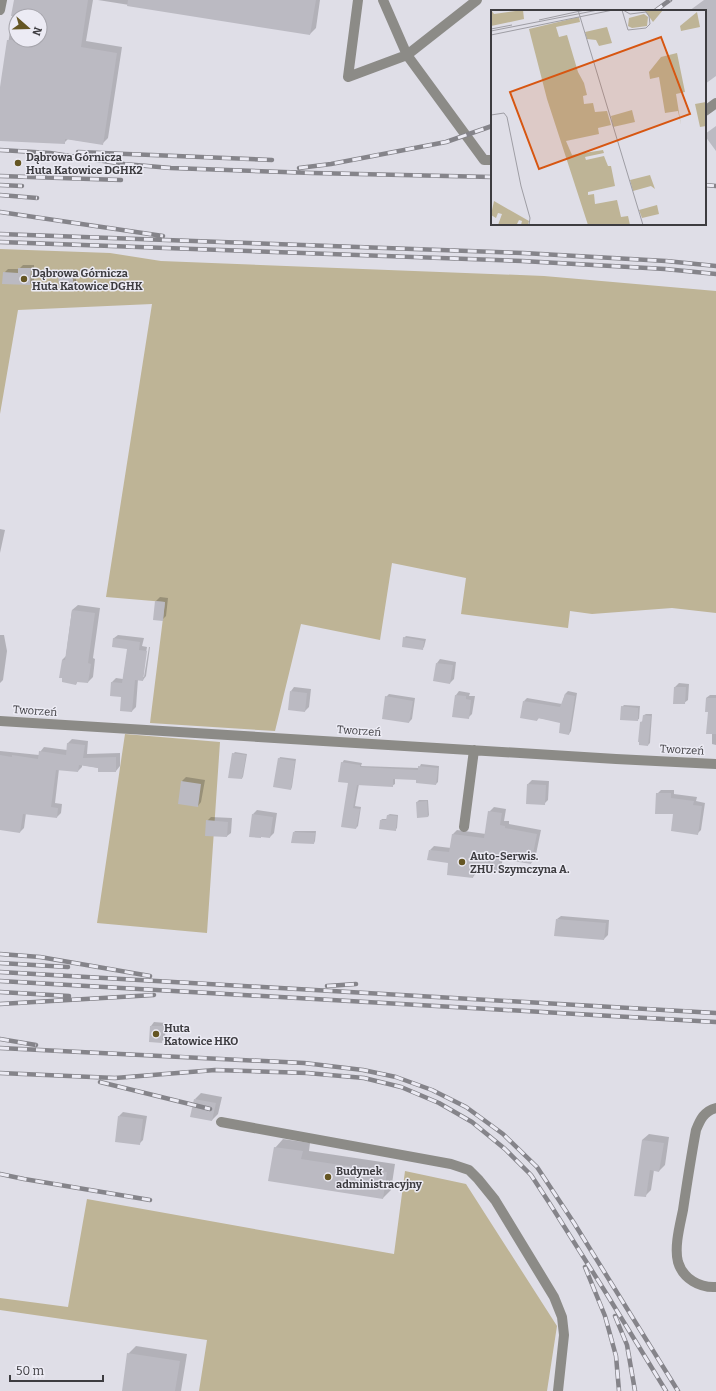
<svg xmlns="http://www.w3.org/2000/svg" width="716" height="1391" font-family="Bitter,serif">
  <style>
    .green { fill: #beb496 }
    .shadow { fill: #0003; fill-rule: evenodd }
    .building { fill: #bbbac2 }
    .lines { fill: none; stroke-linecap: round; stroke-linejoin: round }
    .minor { stroke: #8c8b87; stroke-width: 10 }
    .rail-casing { stroke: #85848a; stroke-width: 4.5 }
    .rail { stroke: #ecebf4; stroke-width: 3; stroke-dasharray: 9; stroke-linecap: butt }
    .poi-dot { fill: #655623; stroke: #ecebf4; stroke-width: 1.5 }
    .labels { text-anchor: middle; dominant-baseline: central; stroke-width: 3; stroke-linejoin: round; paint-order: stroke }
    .poi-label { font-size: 11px; font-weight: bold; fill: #3d3c40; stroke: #ecebf4; text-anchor: start }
    .street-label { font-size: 11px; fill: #3d3c40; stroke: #ecebf4 }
    .inset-road { fill: none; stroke: #9e9da4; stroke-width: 1 }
    .view { fill: #d75611; fill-opacity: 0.15; stroke: #d75611; stroke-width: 2 }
    .inset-edge { fill: none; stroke: #3d3c40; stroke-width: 2 }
  </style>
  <rect width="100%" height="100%" fill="#dfdee7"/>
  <path class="green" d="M0,249L110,253L161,261L544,276L716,291V613L672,608L592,614L570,611L568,628L461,614L466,578L392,563L380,640L301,624L275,731L150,723L165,602L106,597L152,304L18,310L0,414Z
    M125,734L220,742L207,933L97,923Z
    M405,1171L466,1184L557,1326L547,1391H199L207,1340L0,1310V1298L68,1307L87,1199L394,1254Z"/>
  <path class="shadow" d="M15,0H93L86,41L122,47L108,138L102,144L68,139L64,143L0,140V94ZM16,16H40V40H16Z
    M98,0H320L316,28L310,34Z
    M23,265H34V280L30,284L4,273L8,269H19Z
    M76,270V282L72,286L59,275L63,271Z
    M0,529L5,530L0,553Z
    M160,597L168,598L166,616L162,620L154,619L156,601Z
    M78,605L100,608L93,658L95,659L93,677L88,682L78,681L76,684L62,660L66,656L72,610Z
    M0,635H4L7,651L3,680L0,683Z
    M118,635L144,638L142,646L147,647L142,677H144L149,647H150L146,676L143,680L138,679L136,707L132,711L122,696L111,695L112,682L116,678L123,679L128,648L113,646L114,638Z
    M406,636L426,639L424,647L422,649L404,638Z
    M440,659L456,662L454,679L450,683L437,663Z
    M679,683L689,684L688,700L684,703L675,687Z
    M294,687L311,689L309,707L305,711L291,691Z
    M459,691L470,693L469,696H475L472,714L468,718L456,695Z
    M568,691L577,693L571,731L569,734L561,722L539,718L537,720L524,701L527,698L562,704L565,694Z
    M389,694L415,698L412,719L409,722L386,697Z
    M710,695H716V745L712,744V733L706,698Z
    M624,705L640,706L639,719L637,720L622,707Z
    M646,714H652L650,743L648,745L640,722L644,721V715Z
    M72,739L88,741L87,754L120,753V766L116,771L82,765V767L78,771L59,769L55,803L62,804L61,813L57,817L26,813L24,828L20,832L0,829V751L39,755L40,752L44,747L67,750L68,743Z
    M235,752L247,754L243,777L242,778L233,754Z
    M280,757L296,759L292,787L291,789L279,759Z
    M344,760L362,763L361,766L419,768L421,764L439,766L438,782L436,784L418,779L395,778V784L392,786L359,784L355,806L361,807L358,826L356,828L349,782L342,763Z
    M186,777L205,780L201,802L198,806L182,781Z
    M532,780L549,781L548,800L544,804L528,784Z
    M661,790H674V794L697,797L696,801L705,803L701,830L697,834L674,813L657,794Z
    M419,800H428L429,815L428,817L417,802Z
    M494,807L506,809L504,821H509V824L541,830L535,859L531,863L503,858L501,868L497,872L478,869L477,872L473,877L430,850L434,846L451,848L453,834L457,830L486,834L489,812Z
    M257,810L277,813L274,833L270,837L253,814Z
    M390,814L398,815L397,828L395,830L381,820L382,819H388V815Z
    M211,817L232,818L231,833L227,836L207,821Z
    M295,831H316L315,841L314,843L294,832Z
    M561,916L609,920L608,935L604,939L557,919Z
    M154,1022L166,1023L165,1038L161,1042L151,1026Z
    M201,1093L222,1097L218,1114L212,1120L195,1099Z
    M123,1112L147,1116L143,1140L139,1144L119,1116Z
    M649,1134L669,1137L665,1165L659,1171L654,1170L651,1190L645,1196L642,1140Z
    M283,1139L310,1143L309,1151L395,1164L391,1190L383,1198L275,1148Z
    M136,1346L187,1354L181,1391H123L128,1354Z"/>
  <path class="building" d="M14,0H88L81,47L117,53L103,145L65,139V144L0,141V87L7,40H40V16H11Z
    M128,0H316L310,35L127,6Z
    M704,0H716V76L705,84V11H689Z
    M716,126V151L705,136V134Z
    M18,268H31L30,285L2,284L3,272L18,273Z
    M58,274H73V287H59Z
    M155,601L165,602L163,621L153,620Z
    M72,610L95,613L88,663L91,664L88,683L77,682L76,685L62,682V678H59L62,660H65Z
    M403,637L424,641L423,650L402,647Z
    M113,638L140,642L139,650L147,651L143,681L135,680L132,712L120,711L121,697L110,696L111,682L122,683L127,649L112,647Z
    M436,663L453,665L450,684L433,681Z
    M674,687H686L685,704H673Z
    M290,691L307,693L305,712L288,710Z
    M565,694L575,696L569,735L559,733L560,723L538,718L537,721L520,718L523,701L560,707Z
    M455,695L466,696V699L471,700L469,719L452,717Z
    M385,696L413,701L409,723L382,719Z
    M706,698H716V734H706L708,712H705Z
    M621,706L638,708V721L620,720Z
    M643,715L651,716L648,746L639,745V742H638L640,722H642Z
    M67,743L85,745L83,758L116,757V772H98V768L79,765L78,772L56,770L51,807L58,808L57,818L23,814L20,833L0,830V755L12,757V755L38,759L39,751L66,755Z
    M232,753L246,755L242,779L228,778Z
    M278,758L295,761L291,790L273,787Z
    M341,762L360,765V767L418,770V766L438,768L436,785L416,783V780L393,779V787L357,785L353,808L360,809L356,829L341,827L348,783L338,782Z
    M181,781L201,784L198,807L178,804Z
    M527,784L546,785L545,805L526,804Z
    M656,793H671V798L694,801L693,805L702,806L698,835L671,831L673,814H655Z
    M427,801L428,817L417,818L416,802Z
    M488,811L502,813L500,825L505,826V828L537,834L531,864L500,859L497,873L474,869L473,878L447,875L448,863L427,860L429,850L449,852L452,834L484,838Z
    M252,814L273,817L270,838L261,837V838L249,837Z
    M387,815L397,816L396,831L379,829L380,820H386Z
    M206,820L228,822L227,837L205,836Z
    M293,832L315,833L314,844L291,843Z
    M556,919L606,923L604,940L554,936Z
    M150,1026H163L162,1043L149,1042Z
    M194,1099L216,1103L212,1121L190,1117Z
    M118,1116L143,1119L140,1145L115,1142Z
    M642,1140L664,1143L659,1172L650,1170L646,1197L634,1196Z
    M274,1147L303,1151L301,1159L387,1172L383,1199L268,1181Z
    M127,1353L180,1361L175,1391H122Z"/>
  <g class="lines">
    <path class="minor" d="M358,0L348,77L407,55L477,0
      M383,0L407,55L484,160H492
      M0,10L2,0
      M705,111L716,103
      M0,721L616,759L716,764
      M464,827L474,750
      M716,1108C704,1111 700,1120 696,1130C691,1157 687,1183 683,1210C680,1225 674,1247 678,1262C683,1279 700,1288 716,1287
      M221,1122L451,1164L469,1170L478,1179L495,1200L554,1297L562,1317L564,1335L558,1391"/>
    <g class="rail-casing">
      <path id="rail" d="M655,11L670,0
        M0,150L50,153L124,164L171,168L313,173L492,177
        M78,152L272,160
        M299,168L331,164L446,142L492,126
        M0,176L121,180
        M0,185L22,186
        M705,185L716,186
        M0,195L37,198
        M0,212L163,236
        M0,234L523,253L666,261L716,266
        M0,242L522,261L665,269L716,274
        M0,954L40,957L150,976
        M0,963L68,967
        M0,972L716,1013
        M0,981L716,1022
        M327,986L356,984
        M0,992L69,996
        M0,1004L154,995
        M0,1039L36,1045
        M0,1048L304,1063L363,1070L396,1077L432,1090L466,1107L503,1134L537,1167L574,1223L678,1391
        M0,1073L115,1078L215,1070L307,1073L364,1078L401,1087L439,1103L472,1122L505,1149L531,1175L550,1204L606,1293L666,1391
        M100,1082L210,1109
        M0,1174L24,1179L150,1200
        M585,1267L605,1316L616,1356L619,1391
        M615,1316L627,1345L635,1391"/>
    </g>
    <use href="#rail" class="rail"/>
  </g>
  <g class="poi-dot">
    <circle cx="18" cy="163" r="4"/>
    <circle cx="24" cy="279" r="4"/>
    <circle cx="462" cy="862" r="4"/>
    <circle cx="156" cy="1034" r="4"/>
    <circle cx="328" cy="1177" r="4"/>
  </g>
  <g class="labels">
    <g class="poi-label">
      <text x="26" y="157">Dąbrowa Górnicza<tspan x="26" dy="13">Huta Katowice DGHK2</tspan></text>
      <text x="32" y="273">Dąbrowa Górnicza<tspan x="32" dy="13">Huta Katowice DGHK</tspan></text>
      <text x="470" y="856">Auto-Serwis.<tspan x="470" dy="13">ZHU. Szymczyna A.</tspan></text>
      <text x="164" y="1028">Huta<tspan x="164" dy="13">Katowice HKO</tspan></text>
      <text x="336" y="1171">Budynek<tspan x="336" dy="13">administracyjny</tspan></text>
    </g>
    <g class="street-label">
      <text transform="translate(35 711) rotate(4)">Tworzeń</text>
      <text transform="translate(359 731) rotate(4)">Tworzeń</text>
      <text transform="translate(682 750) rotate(3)">Tworzeń</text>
    </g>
  </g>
  <g transform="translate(491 10)">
    <rect width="215" height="215" fill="#dfdee7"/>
    <path d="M0,0L3,4L32,0L33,9L0,16ZM172,0L162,12L154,1L156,0ZM206,2L209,17L190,21L189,16ZM153,4L157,7L156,16L141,18L137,16L138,8ZM88,7L89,12L65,17L68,27L76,25L87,62L93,73L96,85L92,86L93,94L102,93L104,102L116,101L120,115L107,118L108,124L75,131L81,145L112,140L113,143L94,147L95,150L113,146L117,156H120L124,176L97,182V185L103,184L104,194L126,190L130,207L137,206L139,215H97L56,89L40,27L38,19ZM116,17L121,33L108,36L105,30L96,29L94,22ZM186,43L194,82L185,84L190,115L187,101L174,103L168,67L159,69L158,62L170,47ZM215,92V116L209,117L204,94ZM141,100L144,112L122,117L120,106ZM159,165L164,179L160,176L142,181L139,170ZM3,191L38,211L37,215H30L31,211L28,210L26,214L7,215L11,204L7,203L5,208L0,205ZM166,195L168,204L151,208L148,200Z" fill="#beb496"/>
    <path class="inset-road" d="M87,0L152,215M131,0L137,20L155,18L159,14L158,6L155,2L139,4L132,0M48,10L94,0M0,19L21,15M0,21L107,0M0,25L122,0M0,105L13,103L16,107L30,176L39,208L38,215"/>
    <path class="view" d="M170,27L199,104L48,159L19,82Z"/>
    <rect width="215" height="215" class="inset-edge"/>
  </g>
  <g transform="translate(28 28) rotate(110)"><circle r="19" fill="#ecebf4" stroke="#a6a5ac"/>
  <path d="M0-3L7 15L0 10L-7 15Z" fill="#655623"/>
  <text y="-6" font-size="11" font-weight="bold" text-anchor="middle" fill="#3d3c40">N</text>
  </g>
  <path d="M10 1375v6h93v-6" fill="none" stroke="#3d3c40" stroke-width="2"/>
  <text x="16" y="1375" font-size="12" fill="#3d3c40" stroke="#ecebf4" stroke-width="3" paint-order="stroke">50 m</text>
</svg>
